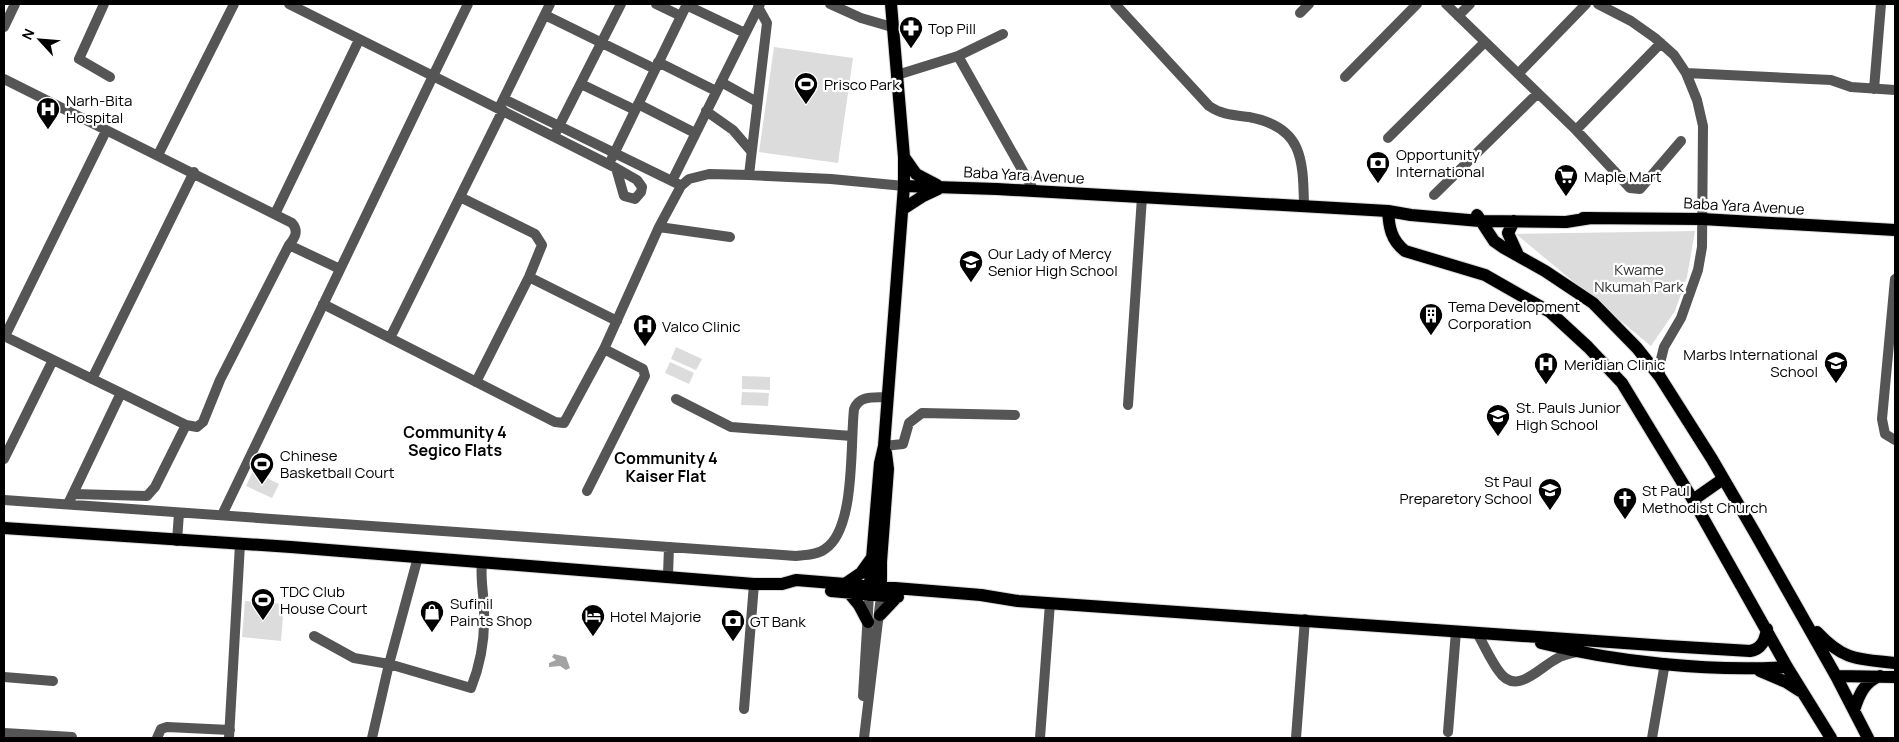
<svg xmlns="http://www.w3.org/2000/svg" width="1899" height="742" font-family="Manrope,sans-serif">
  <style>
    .green { fill: #dcdcdc }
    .water { fill: #a3a3a3 }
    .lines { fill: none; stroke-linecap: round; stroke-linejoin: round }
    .major-casing { stroke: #dbdbdb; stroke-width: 14 }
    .minor { stroke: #555; stroke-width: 10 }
    .major { stroke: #000; stroke-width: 12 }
    .labels { text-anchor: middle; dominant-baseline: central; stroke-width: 4.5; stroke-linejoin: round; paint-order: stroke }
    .poi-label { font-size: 15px; fill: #000; stroke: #fff; text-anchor: start }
    .street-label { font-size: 15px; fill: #000; stroke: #fff }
    .park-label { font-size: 15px; fill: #333; stroke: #fff }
    .neighbourhood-label { font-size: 16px; font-weight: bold; fill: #000; stroke: #fff }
  </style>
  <rect width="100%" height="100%" fill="#fff"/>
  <path class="green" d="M774,47L853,58L838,163L759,152Z
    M1695,231L1687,277L1675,311L1651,346L1516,234Z
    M676,347L702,359L696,370L671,359Z
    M670,362L694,373L689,384L665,373Z
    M742,376L770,377V390L742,389Z
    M742,392L769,393L768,406L741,405Z
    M253,471L279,484L272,498L246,486Z
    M245,601L284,604L281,641L242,637Z"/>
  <path class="water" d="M554,654L566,657L570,668L566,670L560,666L549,667V663L556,660L552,657Z"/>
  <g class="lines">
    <g class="major-casing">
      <path id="major" d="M904,157L916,174L937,185
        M904,186L997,189L1388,211L1411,215L1480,221L1566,222L1591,218
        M903,209L923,196L938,189
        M1388,211C1389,227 1391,240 1405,251L1485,275L1550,312L1588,347L1622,383L1693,500L1787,667L1831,738
        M1477,215L1494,241L1504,248L1545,271L1593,303L1637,348L1660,377L1712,459L1755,533L1836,676L1868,738
        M1583,218L1702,219L1895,230
        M1514,221L1508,233L1518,255
        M1693,500L1723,479
        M4,528L291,547L754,584H782L796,580L981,595L1018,601L1667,646L1750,651C1762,649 1765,640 1767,629
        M845,584L861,573L871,559
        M831,591L898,597
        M849,593L859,605L868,622
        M869,595L880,463L884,446L904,186V157L891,4
        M881,595V562L888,469L886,453
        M880,615L897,597
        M1817,632C1844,661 1858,659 1895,663
        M1541,643C1616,662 1710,672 1787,667
        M1760,671L1786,682L1800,691
        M1836,676L1895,677
        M1854,710C1859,695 1864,682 1880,676"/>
    </g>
    <path class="minor" d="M104,4L79,59L110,77
      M289,4L433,76L468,4
      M656,4L681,16
      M830,4L861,18L892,27
      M1115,4L1209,106C1222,115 1234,115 1249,117C1303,127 1303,159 1304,206
      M1446,4L1576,130L1630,188L1640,189L1681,141
      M1598,4L1631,21L1655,38L1674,55L1686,73L1697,100L1703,126L1702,247L1698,270L1681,318L1664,347L1660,363V377
      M686,5L745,33
      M1300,13L1309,4
      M545,15L655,69
      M1458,16L1470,4
      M4,27L15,4
      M1003,34L958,56L1034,191
      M658,62L716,91
      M1686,73L1831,80L1851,87L1895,90
      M1518,74L1586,4
      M897,75L958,56
      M1345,77L1417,4
      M4,79L292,223C299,231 295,238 289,245L220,380L203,422L197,427L186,425L121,393L68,504
      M721,82L757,102
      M581,84L635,110
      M1874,89L1881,4
      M504,99L678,184
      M501,104L550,4
      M638,104L695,133
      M706,111L733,130L751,151
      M1576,130L1661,43
      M556,132L621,4
      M1388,138L1485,42
      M158,155L234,4
      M612,158L687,4
      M749,175L767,23L758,7
      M672,181L760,4
      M1434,195L1538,93
      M460,197L535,234L542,245L529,277L476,382
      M275,214L359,40
      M659,227L730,237
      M289,245L340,269
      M529,277L617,321
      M1895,279L1882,419L1885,434L1895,440
      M323,304L555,422L564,423L604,349L659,227L681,186L689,179L709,174L749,175L831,179L904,186
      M4,336L121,393
      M5,336L106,131
      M390,338L503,110
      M92,379L194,172
      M676,399L731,427L852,436
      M1128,405L1142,197
      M884,446L903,444L909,423L922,413L1015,415
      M4,459L53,360
      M587,491L645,376L643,369L604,349
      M73,494L147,496L155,487L186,425
      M4,500L796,556C806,555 817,555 825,549C856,529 850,443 854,409C860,394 875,398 888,397
      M222,515L433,76L616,168L637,180L642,187L641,192L635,199L624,196L616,168
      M177,541L179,513
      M668,575L669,547
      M1477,633C1484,645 1490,659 1498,670C1516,698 1539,667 1558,658C1563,655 1570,654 1576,652
      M314,636L354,658L389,664L471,688C481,663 485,638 484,612C484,594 480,579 482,562
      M4,677L53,681
      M863,696L869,595
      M744,709L754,584
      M1448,732L1456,631
      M4,733L72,737
      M157,738L161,729L167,727L230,730
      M229,738L240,544
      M372,738L389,664L418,557
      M864,738L881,596
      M1040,738L1050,603
      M1296,738L1305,619
      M1652,738L1665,663"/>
    <use href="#major" class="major"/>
  </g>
  <defs>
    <g id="pharmacy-pin" transform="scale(1.25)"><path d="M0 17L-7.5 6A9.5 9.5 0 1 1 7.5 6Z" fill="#000" stroke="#fff"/><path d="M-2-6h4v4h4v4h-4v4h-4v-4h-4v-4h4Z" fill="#fff"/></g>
    <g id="stadium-pin" transform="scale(1.25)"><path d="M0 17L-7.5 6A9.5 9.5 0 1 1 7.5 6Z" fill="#000" stroke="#fff"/><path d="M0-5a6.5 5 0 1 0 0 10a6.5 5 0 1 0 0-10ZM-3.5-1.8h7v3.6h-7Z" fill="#fff"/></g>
    <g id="hospital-pin" transform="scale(1.25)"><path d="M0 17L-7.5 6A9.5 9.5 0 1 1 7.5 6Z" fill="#000" stroke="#fff"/><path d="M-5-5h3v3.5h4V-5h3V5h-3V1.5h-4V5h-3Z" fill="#fff"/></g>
    <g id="bank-pin" transform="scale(1.25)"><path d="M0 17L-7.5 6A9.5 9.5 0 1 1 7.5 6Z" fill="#000" stroke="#fff"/><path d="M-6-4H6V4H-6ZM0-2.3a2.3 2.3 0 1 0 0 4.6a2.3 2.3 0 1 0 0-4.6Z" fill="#fff"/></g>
    <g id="supermarket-pin" transform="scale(1.25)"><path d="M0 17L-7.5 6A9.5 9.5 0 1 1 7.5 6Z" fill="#000" stroke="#fff"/><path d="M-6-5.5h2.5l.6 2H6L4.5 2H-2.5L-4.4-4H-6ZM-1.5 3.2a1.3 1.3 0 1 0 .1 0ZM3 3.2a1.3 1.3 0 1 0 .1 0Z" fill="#fff"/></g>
    <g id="school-pin" transform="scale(1.25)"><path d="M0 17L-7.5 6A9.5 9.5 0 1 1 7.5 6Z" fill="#000" stroke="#fff"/><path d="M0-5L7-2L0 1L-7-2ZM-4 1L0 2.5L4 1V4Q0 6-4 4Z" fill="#fff"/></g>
    <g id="building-pin" transform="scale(1.25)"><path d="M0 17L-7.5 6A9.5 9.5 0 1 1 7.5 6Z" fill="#000" stroke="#fff"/><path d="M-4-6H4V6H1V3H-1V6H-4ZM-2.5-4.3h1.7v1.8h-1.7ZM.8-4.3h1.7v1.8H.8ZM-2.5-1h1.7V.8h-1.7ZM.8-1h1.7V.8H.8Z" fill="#fff"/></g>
    <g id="church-pin" transform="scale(1.25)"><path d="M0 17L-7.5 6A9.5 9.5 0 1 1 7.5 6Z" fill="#000" stroke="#fff"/><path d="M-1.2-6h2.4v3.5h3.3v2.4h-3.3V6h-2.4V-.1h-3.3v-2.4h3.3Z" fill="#fff"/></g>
    <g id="shop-pin" transform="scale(1.25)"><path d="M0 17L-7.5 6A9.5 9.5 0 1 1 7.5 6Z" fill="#000" stroke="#fff"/><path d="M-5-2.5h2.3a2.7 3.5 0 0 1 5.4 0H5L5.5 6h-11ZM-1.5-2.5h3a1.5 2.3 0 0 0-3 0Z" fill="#fff"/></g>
    <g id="hotel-pin" transform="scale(1.25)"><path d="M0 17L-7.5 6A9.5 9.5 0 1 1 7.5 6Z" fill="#000" stroke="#fff"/><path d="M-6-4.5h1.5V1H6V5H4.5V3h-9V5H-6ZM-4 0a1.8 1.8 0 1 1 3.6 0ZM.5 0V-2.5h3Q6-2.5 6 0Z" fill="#fff"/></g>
  </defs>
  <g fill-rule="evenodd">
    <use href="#pharmacy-pin" x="911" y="28"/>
    <use href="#stadium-pin" x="806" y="84"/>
    <use href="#hospital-pin" x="48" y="109"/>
    <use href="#bank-pin" x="1378" y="163"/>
    <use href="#supermarket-pin" x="1566" y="176"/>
    <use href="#school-pin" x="971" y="262"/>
    <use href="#building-pin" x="1431" y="315"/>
    <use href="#hospital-pin" x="645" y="326"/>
    <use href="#school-pin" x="1836" y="363"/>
    <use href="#hospital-pin" x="1546" y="364"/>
    <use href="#school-pin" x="1498" y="416"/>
    <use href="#stadium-pin" x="262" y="464"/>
    <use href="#school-pin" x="1550" y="490"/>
    <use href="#church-pin" x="1625" y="499"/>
    <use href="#stadium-pin" x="263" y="600"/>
    <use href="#shop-pin" x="432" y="612"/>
    <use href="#hotel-pin" x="593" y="616"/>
    <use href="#bank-pin" x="733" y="621"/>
  </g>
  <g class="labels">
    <g class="poi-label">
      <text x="928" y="28">Top Pill</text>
      <text x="824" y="84">Prisco Park</text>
      <text x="66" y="100">Narh-Bita<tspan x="66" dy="17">Hospital</tspan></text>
      <text x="1396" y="154">Opportunity<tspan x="1396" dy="17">International</tspan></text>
      <text x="1584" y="176">Maple Mart</text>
      <text x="988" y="253">Our Lady of Mercy<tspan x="988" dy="17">Senior High School</tspan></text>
      <text x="1448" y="306">Tema Development<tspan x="1448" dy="17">Corporation</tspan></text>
      <text x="662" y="326">Valco Clinic</text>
      <text x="1818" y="354" text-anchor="end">Marbs International<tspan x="1818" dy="17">School</tspan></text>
      <text x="1564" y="364">Meridian Clinic</text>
      <text x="1516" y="407">St. Pauls Junior<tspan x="1516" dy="17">High School</tspan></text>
      <text x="280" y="455">Chinese<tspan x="280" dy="17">Basketball Court</tspan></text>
      <text x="1532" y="481" text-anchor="end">St Paul<tspan x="1532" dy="17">Preparetory School</tspan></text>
      <text x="1642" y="490">St Paul<tspan x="1642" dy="17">Methodist Church</tspan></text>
      <text x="280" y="591">TDC Club<tspan x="280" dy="17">House Court</tspan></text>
      <text x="450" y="603">Sufinil<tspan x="450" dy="17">Paints Shop</tspan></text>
      <text x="610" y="616">Hotel Majorie</text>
      <text x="750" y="621">GT Bank</text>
    </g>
    <g class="street-label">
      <text transform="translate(1024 175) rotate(3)">Baba Yara Avenue</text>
      <text transform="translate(1744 206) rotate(3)">Baba Yara Avenue</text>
    </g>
    <g class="park-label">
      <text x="1639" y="269">Kwame<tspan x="1639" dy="17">Nkumah Park</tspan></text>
    </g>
    <g class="neighbourhood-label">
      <text x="455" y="432">Community 4<tspan x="455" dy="18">Segico Flats</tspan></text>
      <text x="666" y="458">Community 4<tspan x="666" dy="18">Kaiser Flat</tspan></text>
    </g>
  </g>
  <rect width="1899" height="742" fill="none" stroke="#000000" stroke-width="10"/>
  <g transform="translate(40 40) rotate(296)" stroke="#ffffff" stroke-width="4" paint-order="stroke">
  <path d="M0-4L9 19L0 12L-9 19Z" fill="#000000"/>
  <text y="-8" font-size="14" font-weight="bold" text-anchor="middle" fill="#000000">N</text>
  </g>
</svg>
